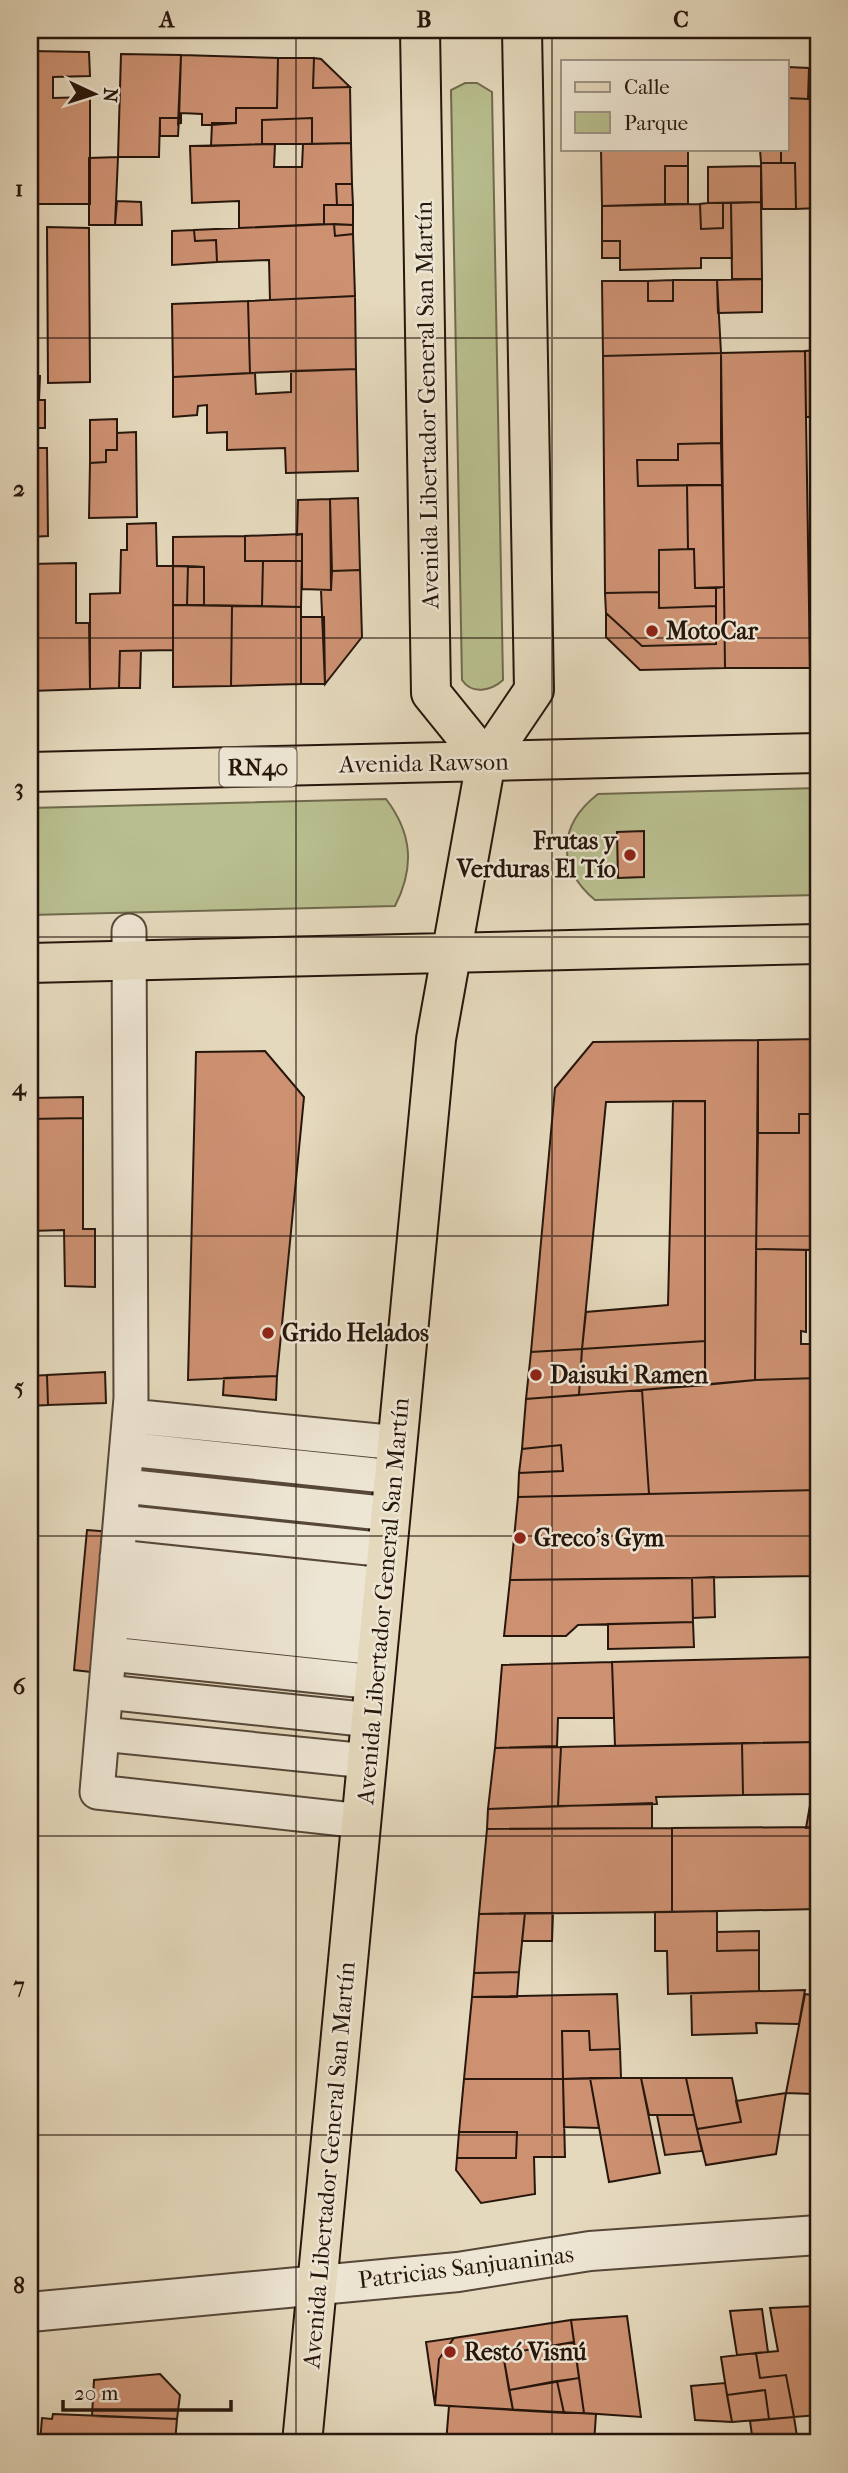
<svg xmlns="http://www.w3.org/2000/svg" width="848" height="2473" font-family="'IM FELL French Canon',serif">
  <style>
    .green { fill: #b8be8e; stroke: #706a4d; stroke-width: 2 }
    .building { fill: #cd9172; stroke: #27160c; stroke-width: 2 }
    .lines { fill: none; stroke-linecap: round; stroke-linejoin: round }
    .lane-casing { stroke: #564738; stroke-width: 37 }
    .street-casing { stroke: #564738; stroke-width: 42 }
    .primary-casing { stroke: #27160c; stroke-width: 42 }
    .lane { stroke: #eee6d4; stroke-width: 33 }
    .street { stroke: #eee6d4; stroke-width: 38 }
    .primary { stroke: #e5d9bd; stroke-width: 38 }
    .grid { fill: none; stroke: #27160c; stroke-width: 2; stroke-opacity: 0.55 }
    .poi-dot { fill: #8f2418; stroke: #eee6d4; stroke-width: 2.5 }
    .labels { text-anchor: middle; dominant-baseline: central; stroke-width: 5; stroke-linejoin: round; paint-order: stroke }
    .shield { fill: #eee6d4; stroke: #635448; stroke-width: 2 }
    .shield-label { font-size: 23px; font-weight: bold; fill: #27160c }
    .street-label { font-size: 24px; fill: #27160c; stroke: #eee6d4 }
    .poi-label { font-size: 24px; font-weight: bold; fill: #27160c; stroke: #eee6d4; text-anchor: start }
    .neatline { fill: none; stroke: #27160c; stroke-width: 2.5 }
    .grid-label { font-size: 23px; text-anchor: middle; font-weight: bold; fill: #27160c }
  </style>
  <rect width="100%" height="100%" fill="#e5d9bd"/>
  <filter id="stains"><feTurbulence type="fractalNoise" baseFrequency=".00286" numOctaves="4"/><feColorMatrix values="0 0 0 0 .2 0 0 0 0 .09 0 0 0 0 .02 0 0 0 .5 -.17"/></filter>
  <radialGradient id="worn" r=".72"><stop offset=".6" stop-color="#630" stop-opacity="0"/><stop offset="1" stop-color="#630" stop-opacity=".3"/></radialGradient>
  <path class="green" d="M465,83H477L492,92L503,680C491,691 472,695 462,680L451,90Z
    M818,788V895L595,900C556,867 558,825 598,794Z
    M386,799C412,833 415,867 395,906L30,915V808Z"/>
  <path class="building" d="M30,51L89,52L90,76L53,77V98L90,97V204H30Z
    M121,54L181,55L179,118H160L159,157H118Z
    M181,55L278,58L277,108H236V123L212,125H202V114L181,113V123L178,124Z
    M278,58H314L313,88L350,87L351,143L312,144V118L262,120V144L211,146L212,123H236V108H277Z
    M314,58L321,59L350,87L313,88Z
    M787,67L809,68L808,99L787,98Z
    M809,92L818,93V208L796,209L795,163H781V149H787V98L808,99Z
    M160,118H179L178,136H160Z
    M312,118V144H262V120Z
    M351,143L352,184H336L337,205H324V224L239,228V201L192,203L190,146L275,144L274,167H302L303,144Z
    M601,149H688V166H665V204L602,206Z
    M760,149H781V163H761Z
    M118,157L115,225H89V158Z
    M761,163H795L796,209H762Z
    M665,166H688V204H665Z
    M761,166V202L708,203V167Z
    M336,184H352L353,205H337Z
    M117,201L141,202L142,225H115Z
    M761,202L762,279H732L731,203Z
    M708,203H723V228L701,229L700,204Z
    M723,203H731L732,258H701V268L620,270V241H602V206L700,204L701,229L723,228Z
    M324,205H353V225L324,224Z
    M334,224L335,236L353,234L355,296L270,300L269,260L217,262L216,240L195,241L194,230Z
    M334,224L353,225V234L335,236Z
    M47,227L89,228L90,382L48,383Z
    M194,230L195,241L216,240L217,262L172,265V231Z
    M602,241H620V258H602Z
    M762,279V312L718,313L717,280Z
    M673,280H717L721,353L603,356L602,281H648V301H673Z
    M673,280V301H648V281Z
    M355,296L356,369L250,373L248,301Z
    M248,301L250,373L173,377L172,304Z
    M818,350V417H806L805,351Z
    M805,351L810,668H725L721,353Z
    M721,353V443L678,444V460H637L638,486L687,485L688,549L659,550V592L605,593L603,356Z
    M356,369L358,471L286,473L285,448L227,450V432L207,433V405L198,406L197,415L173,417V377L255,373L256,394L291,392V371Z
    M30,376H40L39,400H45V428H30Z
    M117,419V450H106V462L90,463V420Z
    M136,432L137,517L89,518L90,463L106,462V450H117V433Z
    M721,443L722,485L638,486L637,460H678V444Z
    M30,448H47L48,536L30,537Z
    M687,485H722L724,587L695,588L694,549H688Z
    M358,498L360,570L332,571L330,499Z
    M330,499L331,590L302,589V534L297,535L298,500Z
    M156,523L157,566H173V650L120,651L119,688L90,689V594L120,593L121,550H127V524Z
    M302,534V561H245V536Z
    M245,536V561H263L262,606L204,605V567L173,566V537Z
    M694,549L695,588H716V606L659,608V550Z
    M263,561H302L301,607L262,606Z
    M76,563V623H89L90,689L30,691L31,564Z
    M173,566H188L187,605H173Z
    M188,566L204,567V605H187Z
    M360,570L362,637L325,684L321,590H331L332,571Z
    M724,587L725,668L640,670L606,637V613L642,646L716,644V588Z
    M659,592V608L716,606V644L642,646L606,613L605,593Z
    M173,605L232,606L231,686L173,687Z
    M232,606L301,607V684L231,686Z
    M301,617H324L325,684H301Z
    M120,651H141L140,688H119Z
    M644,831V877L618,878L617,832Z
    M818,1039V1114H799V1133H758V1040Z
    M758,1040L755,1380L705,1385V1101L606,1102L582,1349L531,1352L555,1088L593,1042Z
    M265,1051L304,1097L277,1376L188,1380L196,1052Z
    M83,1097V1118L30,1119V1098Z
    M673,1101H705V1341L582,1349L586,1312L668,1305Z
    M799,1114H818V1250L756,1249L758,1133H799Z
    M83,1118V1229H95V1287L65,1286L64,1230L30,1231V1119Z
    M756,1249L806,1250V1332L801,1331V1344H818V1378L755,1380Z
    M705,1341V1385L579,1395L582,1349Z
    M582,1349L579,1395L526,1399L531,1352Z
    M105,1372L106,1403L48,1405L47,1375Z
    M47,1375L48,1405L30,1406V1376Z
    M277,1376L276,1400L223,1395L224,1378Z
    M818,1378V1490L649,1494L642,1390L755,1380Z
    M642,1390L649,1494L518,1497L519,1473L563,1471L561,1445L522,1449L526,1399Z
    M561,1445L563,1471L519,1473L522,1449Z
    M818,1490V1576L510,1580L518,1497Z
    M87,1530L112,1532L100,1673L74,1670Z
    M714,1577L715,1617L693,1618L692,1578Z
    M692,1578L693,1622L578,1625L566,1636H504L510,1580Z
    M693,1622L694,1647L608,1649V1624Z
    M818,1657V1742L615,1746L612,1662Z
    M612,1662L614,1718H558L557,1746L495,1748L502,1665Z
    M818,1742L812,1794L743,1795L742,1743Z
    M742,1743L743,1795L656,1797L657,1804L558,1806L561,1747Z
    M561,1747L558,1806L488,1809L495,1748Z
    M818,1750V1827L806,1828L812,1794Z
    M652,1803V1828L487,1829L488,1809Z
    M818,1827V1909L672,1912V1828Z
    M672,1828V1912L479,1914L487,1829Z
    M717,1911V1951L759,1950V1991L668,1994L667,1951H655V1912Z
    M525,1913H553L552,1941H522Z
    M525,1913L519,1972L474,1973L479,1914Z
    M818,1918V1946H814Z
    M759,1931V1950L717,1951V1932Z
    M519,1972L517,1997H472L474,1973Z
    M805,1990L799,2024L756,2023L757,2033L692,2035L691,1993Z
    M617,1994L620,2049L590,2050L589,2031H562L563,2079H464L472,1997Z
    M805,1994L818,1996L817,2082L814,2094L786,2093Z
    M562,2031H589L590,2050L620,2049L621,2078L563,2079Z
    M590,2078L599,2128L564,2127L563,2079Z
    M590,2078H641L660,2173L609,2182Z
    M641,2078H686L694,2115H649Z
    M686,2078H732L741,2122L697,2129Z
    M464,2079H563L565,2157H534L535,2194L481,2203L456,2170L457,2158H516L517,2132H459Z
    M786,2093L776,2154L706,2165L697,2129L741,2122L736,2101Z
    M657,2115H694L702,2151L665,2155Z
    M459,2132H517L516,2158H457Z
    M816,2306L818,2318V2415L794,2417L786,2375L760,2378L756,2353L778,2351L770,2308Z
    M762,2309L768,2352L737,2355L730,2311Z
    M627,2316L641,2417L584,2413L571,2320Z
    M571,2320L574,2342L503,2354L513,2410L435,2405L439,2359L454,2338Z
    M454,2338L439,2359L435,2405L426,2342Z
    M574,2342L579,2378L509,2390L503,2354Z
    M756,2353L760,2378L786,2375L794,2417L769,2419L765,2390L727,2395L721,2357Z
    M160,2374L180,2395L177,2419L92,2416L94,2380Z
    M579,2378L584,2413H564L557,2381Z
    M557,2381L564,2413L513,2410L509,2390Z
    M725,2383L732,2422L695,2420L691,2386Z
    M765,2390L769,2419L732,2422L727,2395Z
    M449,2406L596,2414L594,2443H446Z
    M53,2414L177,2419L175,2443H40L42,2418L52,2419Z
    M794,2417L798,2443H753L750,2421Z"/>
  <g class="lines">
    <g class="lane-casing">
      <path id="lane" d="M129,931L131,1398L97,1792L362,1821
        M130,1416L398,1443
        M127,1449L394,1477
        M124,1486L391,1514
        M121,1522L387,1550
        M117,1557L384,1585
        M115,1589L381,1617
        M112,1620L378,1648
        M110,1654L375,1682
        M106,1692L371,1720
        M102,1734L367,1761"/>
    </g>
    <g class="street-casing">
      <path id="street" d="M30,2312L458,2272L590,2251L818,2235"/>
    </g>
    <g class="primary-casing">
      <path id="primary" d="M420,30L431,693L486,761
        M30,772L818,753
        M30,963L818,944
        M302,2443L436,1039L486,761L534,690L522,30"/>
    </g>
    <use href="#lane" class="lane"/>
    <use href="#street" class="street"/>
    <use href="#primary" class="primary"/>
  </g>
  <path class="grid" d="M296,30V2443M552,30V2443M30,338H818M30,638H818M30,937H818M30,1236H818M30,1536H818M30,1836H818M30,2135H818"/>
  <g class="poi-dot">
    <circle cx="652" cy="631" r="7"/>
    <circle cx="630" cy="855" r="7"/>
    <circle cx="268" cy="1333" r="7"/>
    <circle cx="536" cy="1375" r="7"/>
    <circle cx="520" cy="1538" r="7"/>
    <circle cx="450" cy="2352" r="7"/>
  </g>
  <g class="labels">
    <rect class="shield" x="219.5" y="747.5" width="77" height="39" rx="5"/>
    <g class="shield-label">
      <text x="258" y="767">RN40</text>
    </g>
    <g class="street-label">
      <text transform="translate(427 405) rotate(-91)">Avenida Libertador General San Martín</text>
      <text transform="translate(424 763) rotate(-1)">Avenida Rawson</text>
      <text transform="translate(383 1601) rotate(-85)">Avenida Libertador General San Martín</text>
      <text transform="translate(329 2165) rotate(-85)">Avenida Libertador General San Martín</text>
      <text transform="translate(466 2267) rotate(-7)">Patricias Sanjuaninas</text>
    </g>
    <g class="poi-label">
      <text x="666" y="631">MotoCar</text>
      <text x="616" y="841" text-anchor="end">Frutas y<tspan x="616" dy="28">Verduras El Tío</tspan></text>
      <text x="282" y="1333">Grido Helados</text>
      <text x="550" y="1375">Daisuki Ramen</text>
      <text x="534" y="1538">Greco's Gym</text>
      <text x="464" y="2352">Restó Visnú</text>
    </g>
  </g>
  <rect width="848" height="2473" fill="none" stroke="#e5d9bd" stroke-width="77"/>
  <rect x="561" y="60" width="228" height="91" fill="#eee6d4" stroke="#9e9384" stroke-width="2"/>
  <rect x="575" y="82" width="35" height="10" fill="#e5d9bd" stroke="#9e9384" stroke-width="2"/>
  <text x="624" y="94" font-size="21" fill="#27160c">Calle</text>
  <rect x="575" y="112" width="35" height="21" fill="#b8be8e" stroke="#9e9384" stroke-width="2"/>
  <text x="624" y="130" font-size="21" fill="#27160c">Parque</text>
  <g transform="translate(94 94) rotate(94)" stroke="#eee6d4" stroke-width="5" paint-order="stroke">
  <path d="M0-5L12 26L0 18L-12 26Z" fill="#27160c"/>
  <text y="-10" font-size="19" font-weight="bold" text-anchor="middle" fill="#27160c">N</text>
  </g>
  <path d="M63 2400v10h168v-10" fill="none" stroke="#27160c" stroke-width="3.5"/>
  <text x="74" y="2400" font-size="21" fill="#27160c" stroke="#eee6d4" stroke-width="5" paint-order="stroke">20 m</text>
  <rect x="38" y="38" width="772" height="2396" class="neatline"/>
  <g class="grid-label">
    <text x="167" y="27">A</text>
    <text x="424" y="27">B</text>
    <text x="681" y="27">C</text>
    <text x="19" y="196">1</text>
    <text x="19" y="496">2</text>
    <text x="19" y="795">3</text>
    <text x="19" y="1095">4</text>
    <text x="19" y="1394">5</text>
    <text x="19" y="1694">6</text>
    <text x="19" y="1993">7</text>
    <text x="19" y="2293">8</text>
  </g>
  <rect width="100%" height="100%" filter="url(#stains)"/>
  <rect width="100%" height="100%" fill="url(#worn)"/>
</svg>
